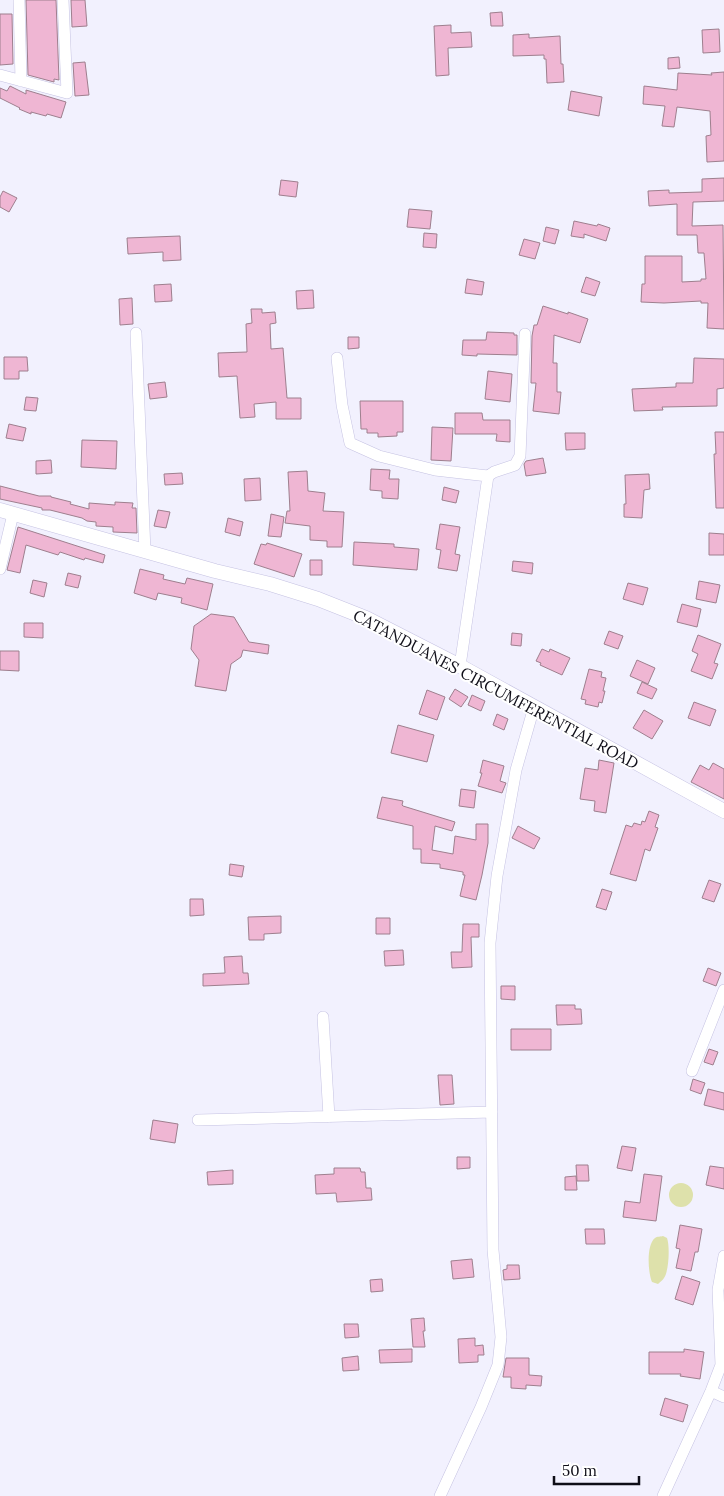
<svg xmlns="http://www.w3.org/2000/svg" width="724" height="1496" font-family="Lora,serif">
  <style>
    .green { fill: #dee1ab }
    .building { fill: #efb6d3; stroke: #9e7f8e }
    .lines { fill: none; stroke-linecap: round; stroke-linejoin: round }
    .minor-casing { stroke: #c5c2e2; stroke-width: 12 }
    .major-casing { stroke: #c5c2e2; stroke-width: 15 }
    .minor { stroke: #fff; stroke-width: 11 }
    .major { stroke: #fff; stroke-width: 14 }
    .labels { text-anchor: middle; dominant-baseline: central; stroke-width: 4; stroke-linejoin: round; paint-order: stroke }
    .street-label { font-size: 16px; fill: #0e0d17; stroke: #fff }
  </style>
  <rect width="100%" height="100%" fill="#f2f1fe"/>
  <path class="green" d="M669 1195a12 12 0 1 1 24 0a12 12 0 1 1-24 0Z
    M663,1236L667,1238C670,1246 669,1271 664,1278C663,1280 660,1282 658,1284L652,1282C648,1273 646,1245 655,1238C657,1236 661,1237 663,1236Z"/>
  <path class="building" d="M26,0H56L59,80L54,79V82L28,75Z
    M71,0H85L87,26L72,27Z
    M502,12L503,26H491L490,13Z
    M0,14H12L13,64L0,65Z
    M451,25V33L471,32L472,47L448,48L449,75L436,76L434,26Z
    M719,29L720,52L703,53L702,30Z
    M529,34V38L560,36L561,64H563L564,82L547,83L546,59H544V55L513,56V35Z
    M679,57L680,68L668,69V58Z
    M85,62L89,95L75,96L73,63Z
    M724,72V161L707,162L706,136L711,135L710,111L677,107L674,127L662,126L665,106L643,104L644,86L677,90L678,73L712,75L711,73Z
    M10,86L26,94V90L66,102L61,118L47,114L46,116L31,112V114L19,109L20,108L0,98V88L7,91Z
    M571,91L602,97L599,116L568,110Z
    M724,178V201L693,202L692,226L723,225L724,329L707,328L708,303H701V301L664,303L641,302L642,284H645V256H682V282L701,281V279H706L704,253H698L697,235H677V204L649,206L648,191L669,190V193L702,192V179Z
    M281,180L298,182L296,197L279,195Z
    M3,191L17,198L9,212L0,207V197Z
    M409,209L432,211L430,229L407,227Z
    M574,221L597,226L598,224L610,228L606,241L584,234V238L571,236Z
    M546,227L559,230L555,244L543,241Z
    M424,233L437,234L436,248L423,247Z
    M180,236L181,260L163,261V252L128,254L127,238Z
    M524,239L540,243L535,259L519,255Z
    M586,277L600,282L595,296L581,292Z
    M467,279L484,282L482,295L465,293Z
    M171,284L172,301L155,302L154,285Z
    M313,290L314,308L297,309L296,291Z
    M132,298L133,324L120,325L119,299Z
    M543,306L568,314V312L588,319L580,343L554,335L553,363H557V392H561L559,414L533,411L536,383H531L532,336L534,325H537Z
    M251,309H262V313L275,312L276,323L270,324L271,349L283,348L287,398H301V419H276V402L254,404L255,417L240,418L237,376L219,377L218,353L247,352L246,324L252,323Z
    M487,332L514,333V335H517V355L477,354V356L462,355L463,340H486Z
    M348,337H359V348L348,349Z
    M4,357H27L28,371H19V379H4Z
    M694,358L724,359V388L717,389V406L662,407L663,410L634,411L632,389L676,387V383H693Z
    M488,371L512,374L510,402L485,399Z
    M165,382L167,397L150,399L148,384Z
    M26,397L38,398L36,411L24,410Z
    M360,401H403V432H397V436L378,437V433H367V429H361Z
    M455,413H482L483,420H510V442L496,441L497,434H455Z
    M9,424L26,428L23,441L6,438Z
    M432,427L453,428L451,461L431,460Z
    M715,432H724V508H716L714,454H716Z
    M565,433H585V449L566,450Z
    M82,440L117,441L116,469L81,467Z
    M543,458L546,473L526,476L524,464L526,461Z
    M51,460L52,473L36,474V461Z
    M371,469L390,470L389,479H399L398,499L382,498V491L370,490Z
    M307,471L308,491L325,493L323,511L344,512L342,547H327V541L310,540V526L285,523L287,511H290L288,472Z
    M182,473L183,484L165,485L164,474Z
    M649,474L650,489L644,490L642,518L624,517V504H626L625,475Z
    M260,478L261,500L245,501L244,479Z
    M0,486L39,496H51V497L71,502L70,504L89,509V503L115,505V502L133,503L132,508H136L137,533L113,532V527L96,526V522L87,521L82,518L50,510H42V508L0,499Z
    M444,487L459,491L456,503L442,500Z
    M158,510L170,512L166,528L154,526Z
    M271,514L284,517L281,537L268,536Z
    M228,518L243,522L240,536L225,532Z
    M440,524L460,527L455,554L460,555L457,571L438,568L441,550L436,549Z
    M18,527L105,555L103,563L85,558L84,560L60,552L58,555L26,545L20,573L7,570Z
    M709,533L724,534V555H709Z
    M354,542L394,544V547L419,549L417,570L353,565Z
    M267,543L302,554L294,577L254,564L261,544L266,545Z
    M310,560H322V575H310Z
    M513,561L533,563L532,574L512,571Z
    M140,569L164,575L163,579L185,584L187,578L213,584L207,610L181,603L182,598L158,593L156,600L134,593Z
    M68,573L81,576L78,588L65,585Z
    M33,580L47,583L44,597L30,593Z
    M699,581L720,585L716,603L696,599Z
    M628,583L648,588L643,605L623,599Z
    M682,604L701,609L697,627L677,622Z
    M211,614L234,617L249,642L269,645L268,654L243,650L241,657L231,664L226,691L195,686L199,660L191,649L194,626Z
    M24,623H43V638L24,637Z
    M609,631L623,636L618,649L604,644Z
    M512,633L522,634L521,646L511,645Z
    M698,635L721,644L714,663L718,664L712,679L691,671L698,654L692,651Z
    M542,649L549,652L550,649L570,658L562,675L540,665L541,663L536,661Z
    M0,651H19V671L0,670Z
    M637,660L655,668L648,684L630,676Z
    M589,669L602,672L601,677L606,678L603,691H605L602,703L599,702L598,707L585,704L586,700L581,699Z
    M642,682L657,689L652,699L637,693Z
    M455,689L468,697L461,707L449,699Z
    M427,690L445,697L437,720L419,714Z
    M472,695L485,701L481,711L468,705Z
    M694,702L716,710L710,726L688,718Z
    M644,710L663,721L652,739L633,728Z
    M497,714L508,719L504,730L493,725Z
    M398,725L434,735L427,762L391,753Z
    M483,760L504,766L500,781L506,783L502,793L478,786L482,773H480Z
    M599,760L614,763L606,813L594,811L595,801L580,799L585,768L598,770Z
    M713,763L724,769V799L691,782L700,765L709,770Z
    M461,789L476,791L474,808L459,806Z
    M382,797L403,801L402,805L403,806L455,822L452,831L435,826L432,850L453,854L455,836L476,840V824H488V843L482,875L476,900L460,896L465,875H463V872L440,868V864L421,863V849H413V826L377,818Z
    M649,811L659,815L655,827L658,828L650,851L645,849L636,881L610,874L626,825L632,827L634,823L641,825L642,821L645,822Z
    M518,826L540,838L534,849L512,838Z
    M230,864L244,866L242,877L229,875Z
    M709,880L721,884L714,902L702,898Z
    M602,889L612,892L606,910L596,907Z
    M190,899H203L204,915L190,916Z
    M281,916V933L264,934V940H249L248,917Z
    M376,918H390V934H376Z
    M463,924H479V937H471L472,967L452,968L451,952H462Z
    M403,950L404,965L385,966L384,951Z
    M242,956L243,973H248L249,984L203,986V974L225,973L224,957Z
    M708,968L721,973L716,986L703,981Z
    M501,986H515V1000L501,999Z
    M556,1005H575V1009H581L582,1024L557,1025Z
    M511,1029H551V1050H511Z
    M709,1049L718,1052L713,1065L704,1062Z
    M438,1075H452L454,1104L440,1105Z
    M693,1079L705,1083L701,1094L690,1090Z
    M708,1089L724,1093V1110L704,1105Z
    M153,1120L178,1124L175,1143L150,1139Z
    M622,1146L636,1148L632,1171L617,1168Z
    M457,1157H470V1168L457,1169Z
    M576,1165H588L589,1181H577Z
    M710,1166L724,1168V1189L706,1185Z
    M334,1168H360L361,1172H365L366,1188H371L372,1200L337,1202L336,1193L316,1194L315,1175L334,1174Z
    M233,1170V1184L208,1185L207,1172Z
    M644,1174L662,1176L656,1221L623,1217L625,1201L640,1203Z
    M576,1176L577,1190H565V1177Z
    M680,1225L702,1229L698,1252H695L691,1271L676,1268L680,1249L676,1248Z
    M585,1229H604L605,1244H586Z
    M472,1259L474,1277L453,1279L451,1261Z
    M507,1265H519L520,1279L504,1280L503,1270L507,1269Z
    M682,1276L700,1282L693,1305L675,1299Z
    M382,1279L383,1291L371,1292L370,1280Z
    M424,1318L425,1331H423L425,1347H413L411,1319Z
    M344,1324H358L359,1337L345,1338Z
    M475,1338V1346L483,1345L484,1355H478V1362L459,1363L458,1339Z
    M412,1349V1362L380,1363L379,1350Z
    M684,1349L704,1352L700,1379L680,1376L681,1374H649V1352H684Z
    M358,1356L359,1370L343,1371L342,1358Z
    M506,1358H529V1375L542,1376L541,1386L526,1385V1389L511,1388V1377H503Z
    M665,1398L688,1405L683,1422L660,1415Z"/>
  <g class="lines">
    <g class="minor-casing">
      <path id="minor" d="M19,0L21,81
        M0,75L67,93L63,0
        M136,333L145,552
        M337,358L342,405L350,443L379,456L435,470L488,476L494,472L515,465L520,456L525,334
        M0,569L13,514
        M460,666L488,476
        M323,1017L329,1117
        M692,1071L724,990
        M198,1120L492,1112
        M711,1391L724,1397
        M440,1496L481,1407L498,1365L501,1337L493,1250L490,943L497,876L516,770L534,707
        M663,1496L711,1391L721,1365L718,1290L724,1256"/>
    </g>
    <g class="major-casing">
      <path id="major" d="M0,510L215,571L270,584L318,599L366,618L460,666L724,811"/>
    </g>
    <use href="#minor" class="minor"/>
    <use href="#major" class="major"/>
  </g>
  <g class="labels">
    <g class="street-label">
      <text transform="translate(496 689) rotate(28)">CATANDUANES CIRCUMFERENTIAL ROAD</text>
    </g>
  </g>
  <path d="M554 1476v8h85v-8" fill="none" stroke="#0e0d17" stroke-width="2.5"/>
  <text x="562" y="1476" font-size="15" fill="#0e0d17" stroke="#ffffff" stroke-width="4" paint-order="stroke">50 m</text>
</svg>
